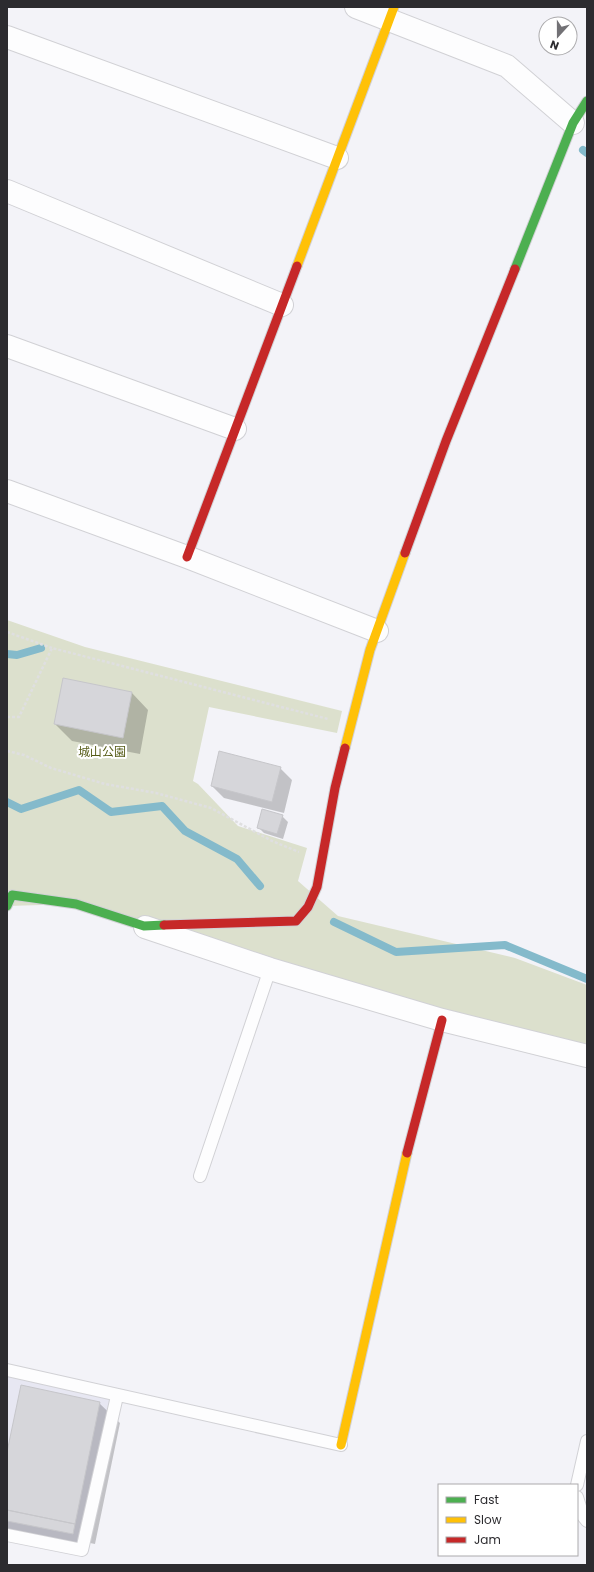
<svg xmlns="http://www.w3.org/2000/svg" width="594" height="1572" font-family="Poppins,'Noto Sans JP',sans-serif">
  <style>
    .built { fill: #e7e7f2 }
    .green { fill: #dce0cd }
    .shadow { fill: #0003 }
    .lines { fill: none; stroke-linecap: round; stroke-linejoin: round }
    .stream { stroke: #84bacb; stroke-width: 8 }
    .building { fill: #d6d6da; stroke: #c6c6ca }
    .lane-casing { stroke: #d1d1d5; stroke-width: 14 }
    .street-casing { stroke: #d1d1d5; stroke-width: 24 }
    .fast-casing { stroke: #d1d1d5; stroke-width: 11 }
    .slow-casing { stroke: #d1d1d5; stroke-width: 11 }
    .jam-casing { stroke: #d1d1d5; stroke-width: 11 }
    .path { stroke: #dfdfe0; stroke-width: 2.5; stroke-dasharray: 3 2; stroke-linecap: butt }
    .lane { stroke: #fdfdfe; stroke-width: 12 }
    .street { stroke: #fdfdfe; stroke-width: 22 }
    .fast { stroke: #4caf50; stroke-width: 9 }
    .slow { stroke: #ffc107; stroke-width: 9 }
    .jam { stroke: #c62828; stroke-width: 9 }
    .labels { text-anchor: middle; dominant-baseline: central; stroke-width: 4; stroke-linejoin: round; paint-order: stroke }
    .park-label { font-size: 12px; fill: #565c17; stroke: #fff }
  </style>
  <rect width="100%" height="100%" fill="#f3f3f8"/>
  <path class="built" d="M7,1370L117,1396L82,1550L7,1535Z"/>
  <path class="green" d="M7,620L85,647L342,711L337,733L209,707L193,781L198,784L238,826L307,848L298,881L338,916L515,958L587,985V1056L76,904L7,906Z"/>
  <path class="shadow" d="M132,693L148,710L140,754L72,741L55,724Z
    M280,768L292,780L284,813L224,798L212,786Z
    M282,816L288,822L283,839L264,833L258,827Z
    M99,1403L120,1423L95,1544L85,1542L84,1545L7,1529V1457Z"/>
  <g class="lines">
    <path class="stream" d="M583,150L587,153
      M7,654L17,655L41,648
      M7,802L21,809L79,790L111,812L162,806L185,831L237,859L260,886
      M334,922L396,952L505,945L587,979"/>
  </g>
  <path class="building" d="M63,678L132,692L123,738L54,724Z
    M219,751L281,767L272,802L211,786Z
    M262,809L283,815L277,834L257,828Z
    M21,1385L100,1402L75,1524L7,1510V1452Z
    M7,1510L75,1524L73,1534L7,1521Z"/>
  <g class="lines">
    <g class="lane-casing">
      <path id="lane" d="M200,1176L270,969
        M7,1370L341,1445
        M577,1485L587,1441
        M577,1497L583,1516L587,1521
        M7,1535L82,1550L117,1396"/>
    </g>
    <g class="street-casing">
      <path id="street" d="M356,7L507,66L573,123
        M7,37L337,158
        M7,191L282,305
        M7,346L235,429
        M7,491L187,557L377,631
        M145,927L270,969L442,1020L587,1056"/>
    </g>
    <g class="fast-casing">
      <path id="fast" d="M515,269L573,123L587,101
        M7,906L12,895L76,904L144,926L164,925"/>
    </g>
    <g class="slow-casing">
      <path id="slow" d="M297,266L394,7
        M345,748L370,650L405,553
        M341,1445L407,1153"/>
    </g>
    <g class="jam-casing">
      <path id="jam" d="M405,553L446,441L515,269
        M187,557L297,266
        M164,925L296,921L308,907L317,887L335,788L345,748
        M407,1153L442,1020"/>
    </g>
    <path class="path" d="M7,632L52,648
      M7,717H19L52,648L328,719
      M7,751L24,755L51,768L105,784L156,793L211,808L272,841L299,852"/>
    <use href="#lane" class="lane"/>
    <use href="#street" class="street"/>
    <use href="#fast" class="fast"/>
    <use href="#slow" class="slow"/>
    <use href="#jam" class="jam"/>
  </g>
  <g class="labels">
    <g class="park-label">
      <text x="102" y="751">城山公園</text>
    </g>
  </g>
  <rect width="594" height="1572" fill="none" stroke="#2c2b2f" stroke-width="16"/>
  <rect x="438" y="1484" width="140" height="72" fill="#ffffff" stroke="#abaaac"/>
  <rect x="446" y="1497" width="20" height="6" fill="#4caf50" stroke="#abaaac"/>
  <text x="474" y="1504" font-size="12" fill="#2c2b2f">Fast</text>
  <rect x="446" y="1517" width="20" height="6" fill="#ffc107" stroke="#abaaac"/>
  <text x="474" y="1524" font-size="12" fill="#2c2b2f">Slow</text>
  <rect x="446" y="1537" width="20" height="6" fill="#c62828" stroke="#abaaac"/>
  <text x="474" y="1544" font-size="12" fill="#2c2b2f">Jam</text>
  <g transform="translate(558 36) rotate(201)"><circle r="19" fill="#ffffff" stroke="#abaaac"/>
  <path d="M0-3L7 15L0 10L-7 15Z" fill="#727175"/>
  <text y="-6" font-size="11" font-weight="bold" text-anchor="middle" fill="#2c2b2f">N</text>
  </g>
</svg>
